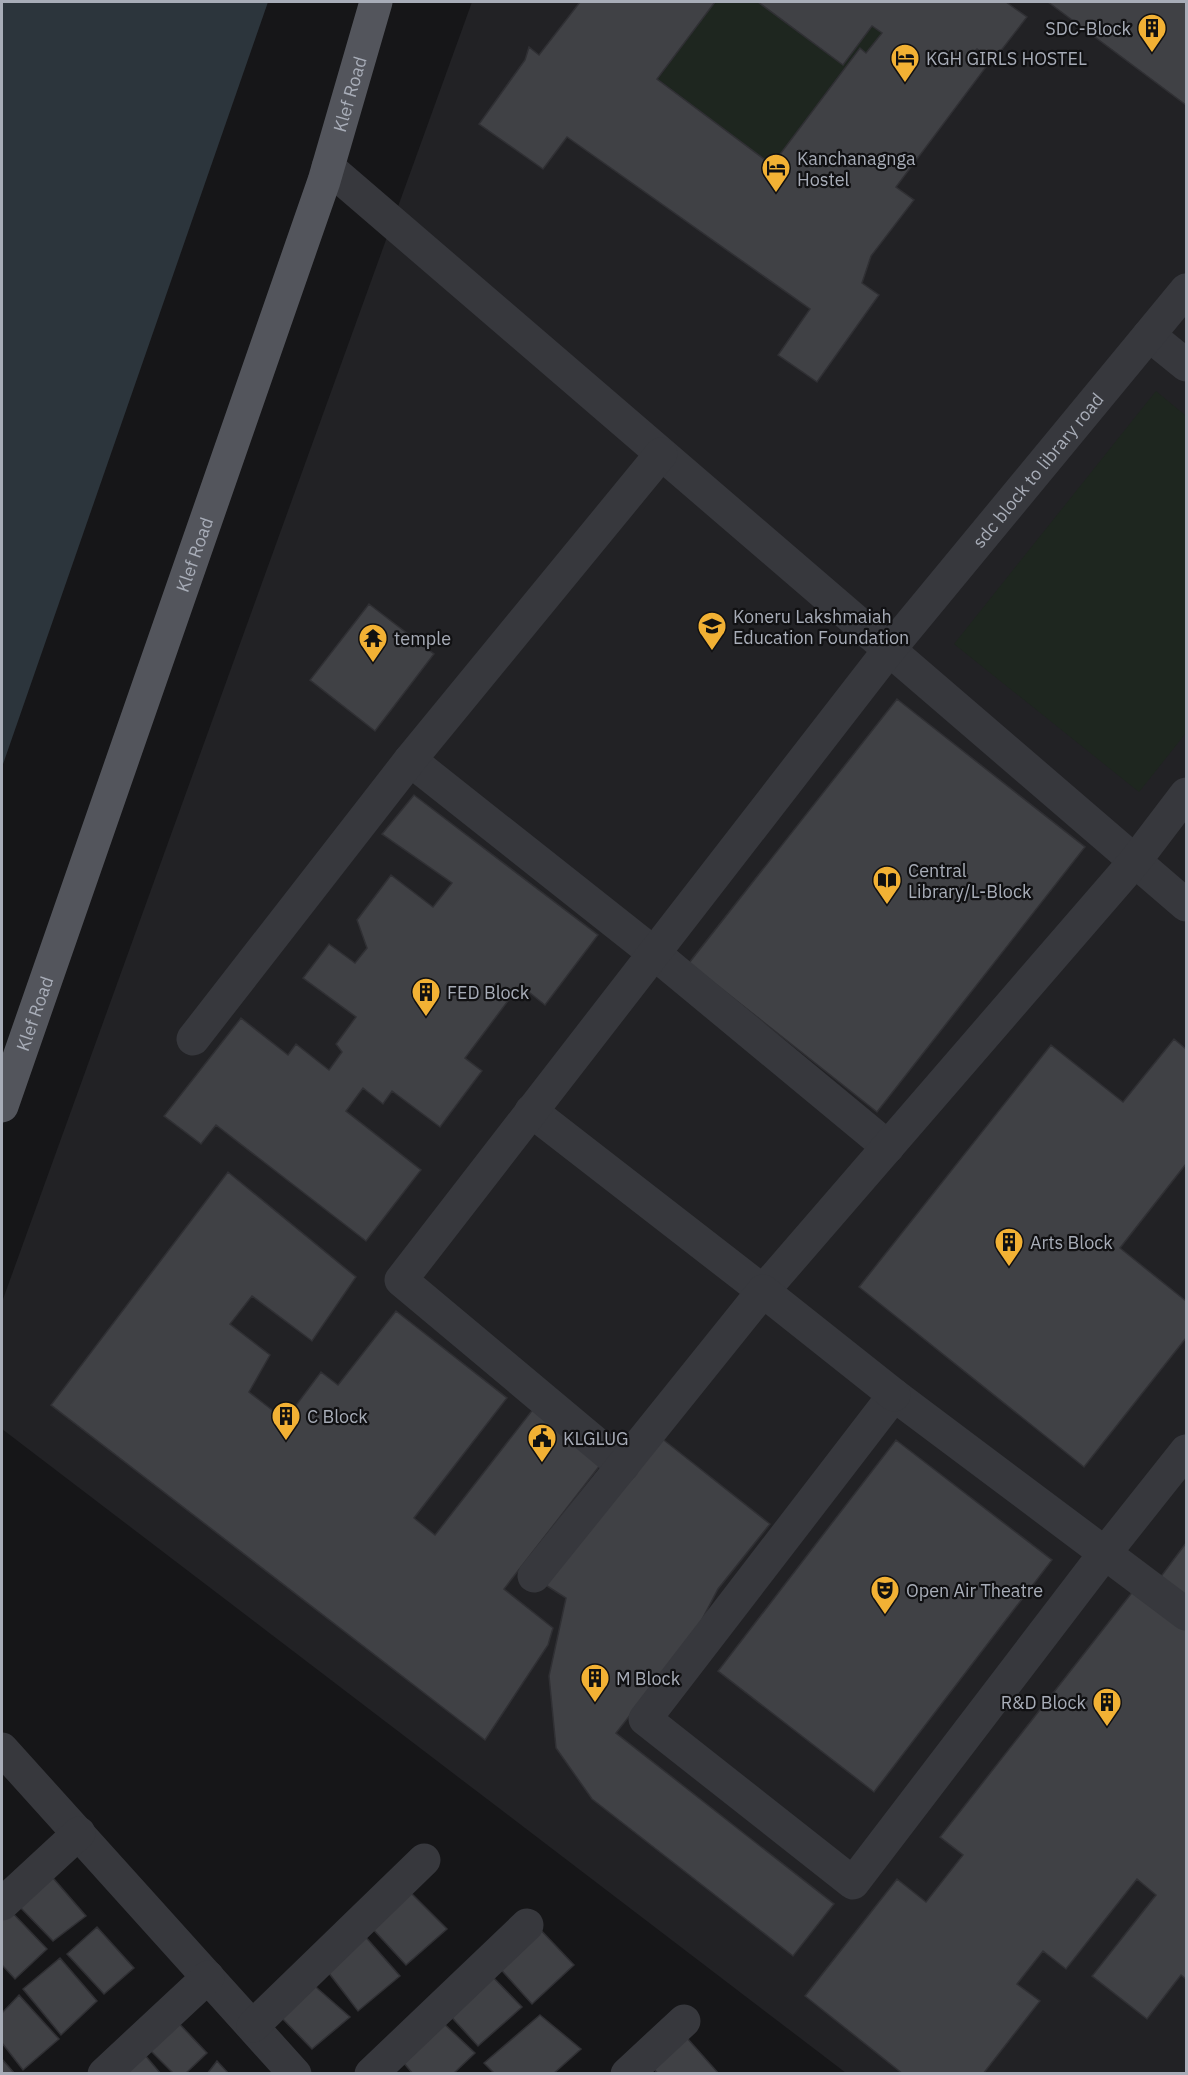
<svg xmlns="http://www.w3.org/2000/svg" width="1188" height="2075" font-family="'IBM Plex Sans',sans-serif">
  <style>
    .built { fill: #222225 }
    .green { fill: #1e261f }
    .water { fill: #2c353c }
    .building { fill: #404145; stroke: #303034; stroke-width: 1.5 }
    .lines { fill: none; stroke-linecap: round; stroke-linejoin: round }
    .minor { stroke: #37383d; stroke-width: 33 }
    .major { stroke: #53555c; stroke-width: 33 }
    .labels { text-anchor: middle; dominant-baseline: central; stroke-width: 4.5; stroke-linejoin: round; paint-order: stroke }
    .poi-label { font-size: 18px; fill: #a8adb8; stroke: #111113; text-anchor: start }
    .street-label { font-size: 18px; fill: #a8adb8; stroke: #111113 }
  </style>
  <rect width="100%" height="100%" fill="#161618"/>
  <path class="built" d="M472,2H1186V2073H846L2,1429V1302Z"/>
  <path class="green" d="M715,2H758L843,65L872,26L882,33L866,53L859,48L772,165L658,79Z
    M1156,391L1186,416V733L1139,792L954,644Z"/>
  <path class="water" d="M2,2H268L2,767Z"/>
  <path class="building" d="M580,2H715L657,79L772,165L860,48L866,53L882,33L872,26L843,65L758,2H1006L1027,17L993,61L977,49L974,52L989,63L896,187L914,200L871,256L862,283L879,295L817,382L778,355L810,309L567,137L543,169L479,124L525,60L529,47L539,55Z
    M1048,2H1186V105Z
    M369,604L434,654L375,731L310,680Z
    M897,699L1085,847L877,1112L689,963Z
    M414,795L598,935L545,1005L520,985L465,1058L482,1071L440,1127L392,1091L383,1104L363,1088L346,1111L421,1170L366,1241L216,1125L201,1144L164,1116L241,1018L288,1055L296,1044L329,1070L342,1052L336,1044L356,1017L303,978L329,944L355,963L367,948L357,920L391,875L433,907L452,883L382,834Z
    M1174,1039L1186,1049V1164L1120,1248L1186,1301V1338L1084,1467L859,1287L1051,1045L1123,1102Z
    M228,1172L356,1277L312,1341L252,1296L230,1324L270,1355L249,1392L285,1420L321,1372L338,1385L396,1311L507,1398L414,1518L435,1535L534,1408L601,1464L504,1589L553,1628L548,1645L485,1740L51,1405Z
    M660,1437L770,1524L718,1589L696,1631L616,1733L834,1904L793,1956L592,1799L556,1748L549,1676L566,1598L544,1584Z
    M896,1440L1052,1560L874,1792L718,1671Z
    M1186,1543V1601L1159,1579Z
    M1141,1581L1186,1616V1979L1181,1975L1147,2019L1092,1976L1156,1895L1137,1879L1066,1969L1043,1951L1017,1984L1040,2001L983,2074H903L805,1996L897,1879L926,1902L963,1855L940,1837Z
    M47,1871L86,1916L53,1941L15,1902Z
    M409,1891L447,1929L406,1965L370,1926Z
    M6,1906L47,1949L15,1979L2,1965V1910Z
    M536,1925L574,1965L532,2004L496,1964Z
    M97,1927L134,1968L104,1994L67,1954Z
    M363,1934L400,1976L358,2011L325,1968Z
    M60,1958L97,2001L61,2035L23,1989Z
    M487,1971L522,2007L478,2046L445,2010Z
    M309,1981L350,2017L312,2049L276,2012Z
    M19,1995L59,2039L23,2070L2,2043V2013Z
    M540,2015L581,2049L553,2074H495L484,2063Z
    M172,2016L207,2053L185,2074H174L144,2044Z
    M437,2017L475,2053L453,2074H413L397,2055Z
    M687,2038L719,2074H658L653,2068Z
    M139,2048L161,2074H114Z
    M2,2059L15,2074H2Z
    M217,2061L229,2074H207Z"/>
  <g class="lines">
    <g class="minor">
      <path d="M328,167L1186,905"/>
      <path d="M1149,335L1186,365"/>
      <path d="M410,760L655,954L888,1147"/>
      <path d="M193,1039L410,760L661,454"/>
      <path d="M531,1111L763,1291L1135,861L1186,794"/>
      <path d="M1186,1451L1105,1553L853,1883L645,1719L894,1395L1186,1614"/>
      <path id="s1" d="M623,1466L401,1280L889,650L1186,290"/>
      <path d="M534,1576L763,1291L894,1395"/>
      <path d="M2,1749L295,2074"/>
      <path d="M2,1904L79,1833"/>
      <path d="M253,2026L424,1860"/>
      <path d="M104,2074L208,1977"/>
      <path d="M371,2074L527,1925"/>
      <path d="M627,2074L684,2021"/>
    </g>
    <path class="major" id="s2" d="M2,1106L324,181L376,2"/>
  </g>
  <defs>
    <g id="building-pin" transform="scale(1.5)"><path d="M0 17L-7.5 6A9.5 9.5 0 1 1 7.5 6Z" fill="#f2b134" stroke="#111113"/><path d="M-4-6H4V6H1V3H-1V6H-4ZM-2.5-4.3h1.7v1.8h-1.7ZM.8-4.3h1.7v1.8H.8ZM-2.5-1h1.7V.8h-1.7ZM.8-1h1.7V.8H.8Z" fill="#111"/></g>
    <g id="hotel-pin" transform="scale(1.5)"><path d="M0 17L-7.5 6A9.5 9.5 0 1 1 7.5 6Z" fill="#f2b134" stroke="#111113"/><path d="M-6-4.5h1.5V1H6V5H4.5V3h-9V5H-6ZM-4 0a1.8 1.8 0 1 1 3.6 0ZM.5 0V-2.5h3Q6-2.5 6 0Z" fill="#111"/></g>
    <g id="university-pin" transform="scale(1.5)"><path d="M0 17L-7.5 6A9.5 9.5 0 1 1 7.5 6Z" fill="#f2b134" stroke="#111113"/><path d="M0-5L7-2L0 1L-7-2ZM-4 1L0 2.5L4 1V4Q0 6-4 4Z" fill="#111"/></g>
    <g id="temple-pin" transform="scale(1.5)"><path d="M0 17L-7.5 6A9.5 9.5 0 1 1 7.5 6Z" fill="#f2b134" stroke="#111113"/><path d="M0-6L5-2H3V0L6.5 2.5H4V6H1.5V3h-3V6H-4V2.5H-6.5L-3 0V-2H-5Z" fill="#111"/></g>
    <g id="library-pin" transform="scale(1.5)"><path d="M0 17L-7.5 6A9.5 9.5 0 1 1 7.5 6Z" fill="#f2b134" stroke="#111113"/><path d="M-6-4Q-3-5.5-.7-3.5V5Q-3 3-6 4ZM6-4Q3-5.5 .7-3.5V5Q3 3 6 4Z" fill="#111"/></g>
    <g id="civic-pin" transform="scale(1.5)"><path d="M0 17L-7.5 6A9.5 9.5 0 1 1 7.5 6Z" fill="#f2b134" stroke="#111113"/><path d="M-.6-6.5H3V-4.5H.6V-3L4-1V1h2V6H-6V1h2V-1L-.6-3ZM-1.2 2.5V6h2.4V2.5Z" fill="#111"/></g>
    <g id="theatre-pin" transform="scale(1.5)"><path d="M0 17L-7.5 6A9.5 9.5 0 1 1 7.5 6Z" fill="#f2b134" stroke="#111113"/><path d="M-5-5.5Q0-4 5-5.5V0Q5 5 0 6Q-5 5-5 0ZM-3.3-2.5H-1v1.5H-3.3ZM1-2.5H3.3v1.5H1ZM-2.8 1Q0 5.5 2.8 1Z" fill="#111"/></g>
  </defs>
  <g fill-rule="evenodd">
    <use href="#building-pin" x="1152" y="28"/>
    <use href="#hotel-pin" x="905" y="58"/>
    <use href="#hotel-pin" x="776" y="168"/>
    <use href="#university-pin" x="712" y="626"/>
    <use href="#temple-pin" x="373" y="638"/>
    <use href="#library-pin" x="887" y="880"/>
    <use href="#building-pin" x="426" y="992"/>
    <use href="#building-pin" x="1009" y="1242"/>
    <use href="#building-pin" x="286" y="1416"/>
    <use href="#civic-pin" x="542" y="1438"/>
    <use href="#theatre-pin" x="885" y="1590"/>
    <use href="#building-pin" x="595" y="1678"/>
    <use href="#building-pin" x="1107" y="1702"/>
  </g>
  <g class="labels">
    <g class="poi-label">
      <text x="1131" y="28" text-anchor="end">SDC-Block</text>
      <text x="926" y="58">KGH GIRLS HOSTEL</text>
      <text x="797" y="158">Kanchanagnga<tspan x="797" dy="21">Hostel</tspan></text>
      <text x="733" y="616">Koneru Lakshmaiah<tspan x="733" dy="21">Education Foundation</tspan></text>
      <text x="394" y="638">temple</text>
      <text x="908" y="870">Central<tspan x="908" dy="21">Library/L-Block</tspan></text>
      <text x="447" y="992">FED Block</text>
      <text x="1030" y="1242">Arts Block</text>
      <text x="307" y="1416">C Block</text>
      <text x="563" y="1438">KLGLUG</text>
      <text x="906" y="1590">Open Air Theatre</text>
      <text x="616" y="1678">M Block</text>
      <text x="1086" y="1702" text-anchor="end">R&amp;D Block</text>
    </g>
    <g class="street-label">
      <text stroke="none"><textPath href="#s2" startOffset="1070">Klef Road</textPath></text>
      <text stroke="none"><textPath href="#s1" startOffset="1320">sdc block to library road</textPath></text>
      <text stroke="none"><textPath href="#s2" startOffset="584">Klef Road</textPath></text>
      <text stroke="none"><textPath href="#s2" startOffset="98">Klef Road</textPath></text>
    </g>
  </g>
  <rect width="1188" height="2075" fill="none" stroke="#a8adb8" stroke-width="6"/>
</svg>
